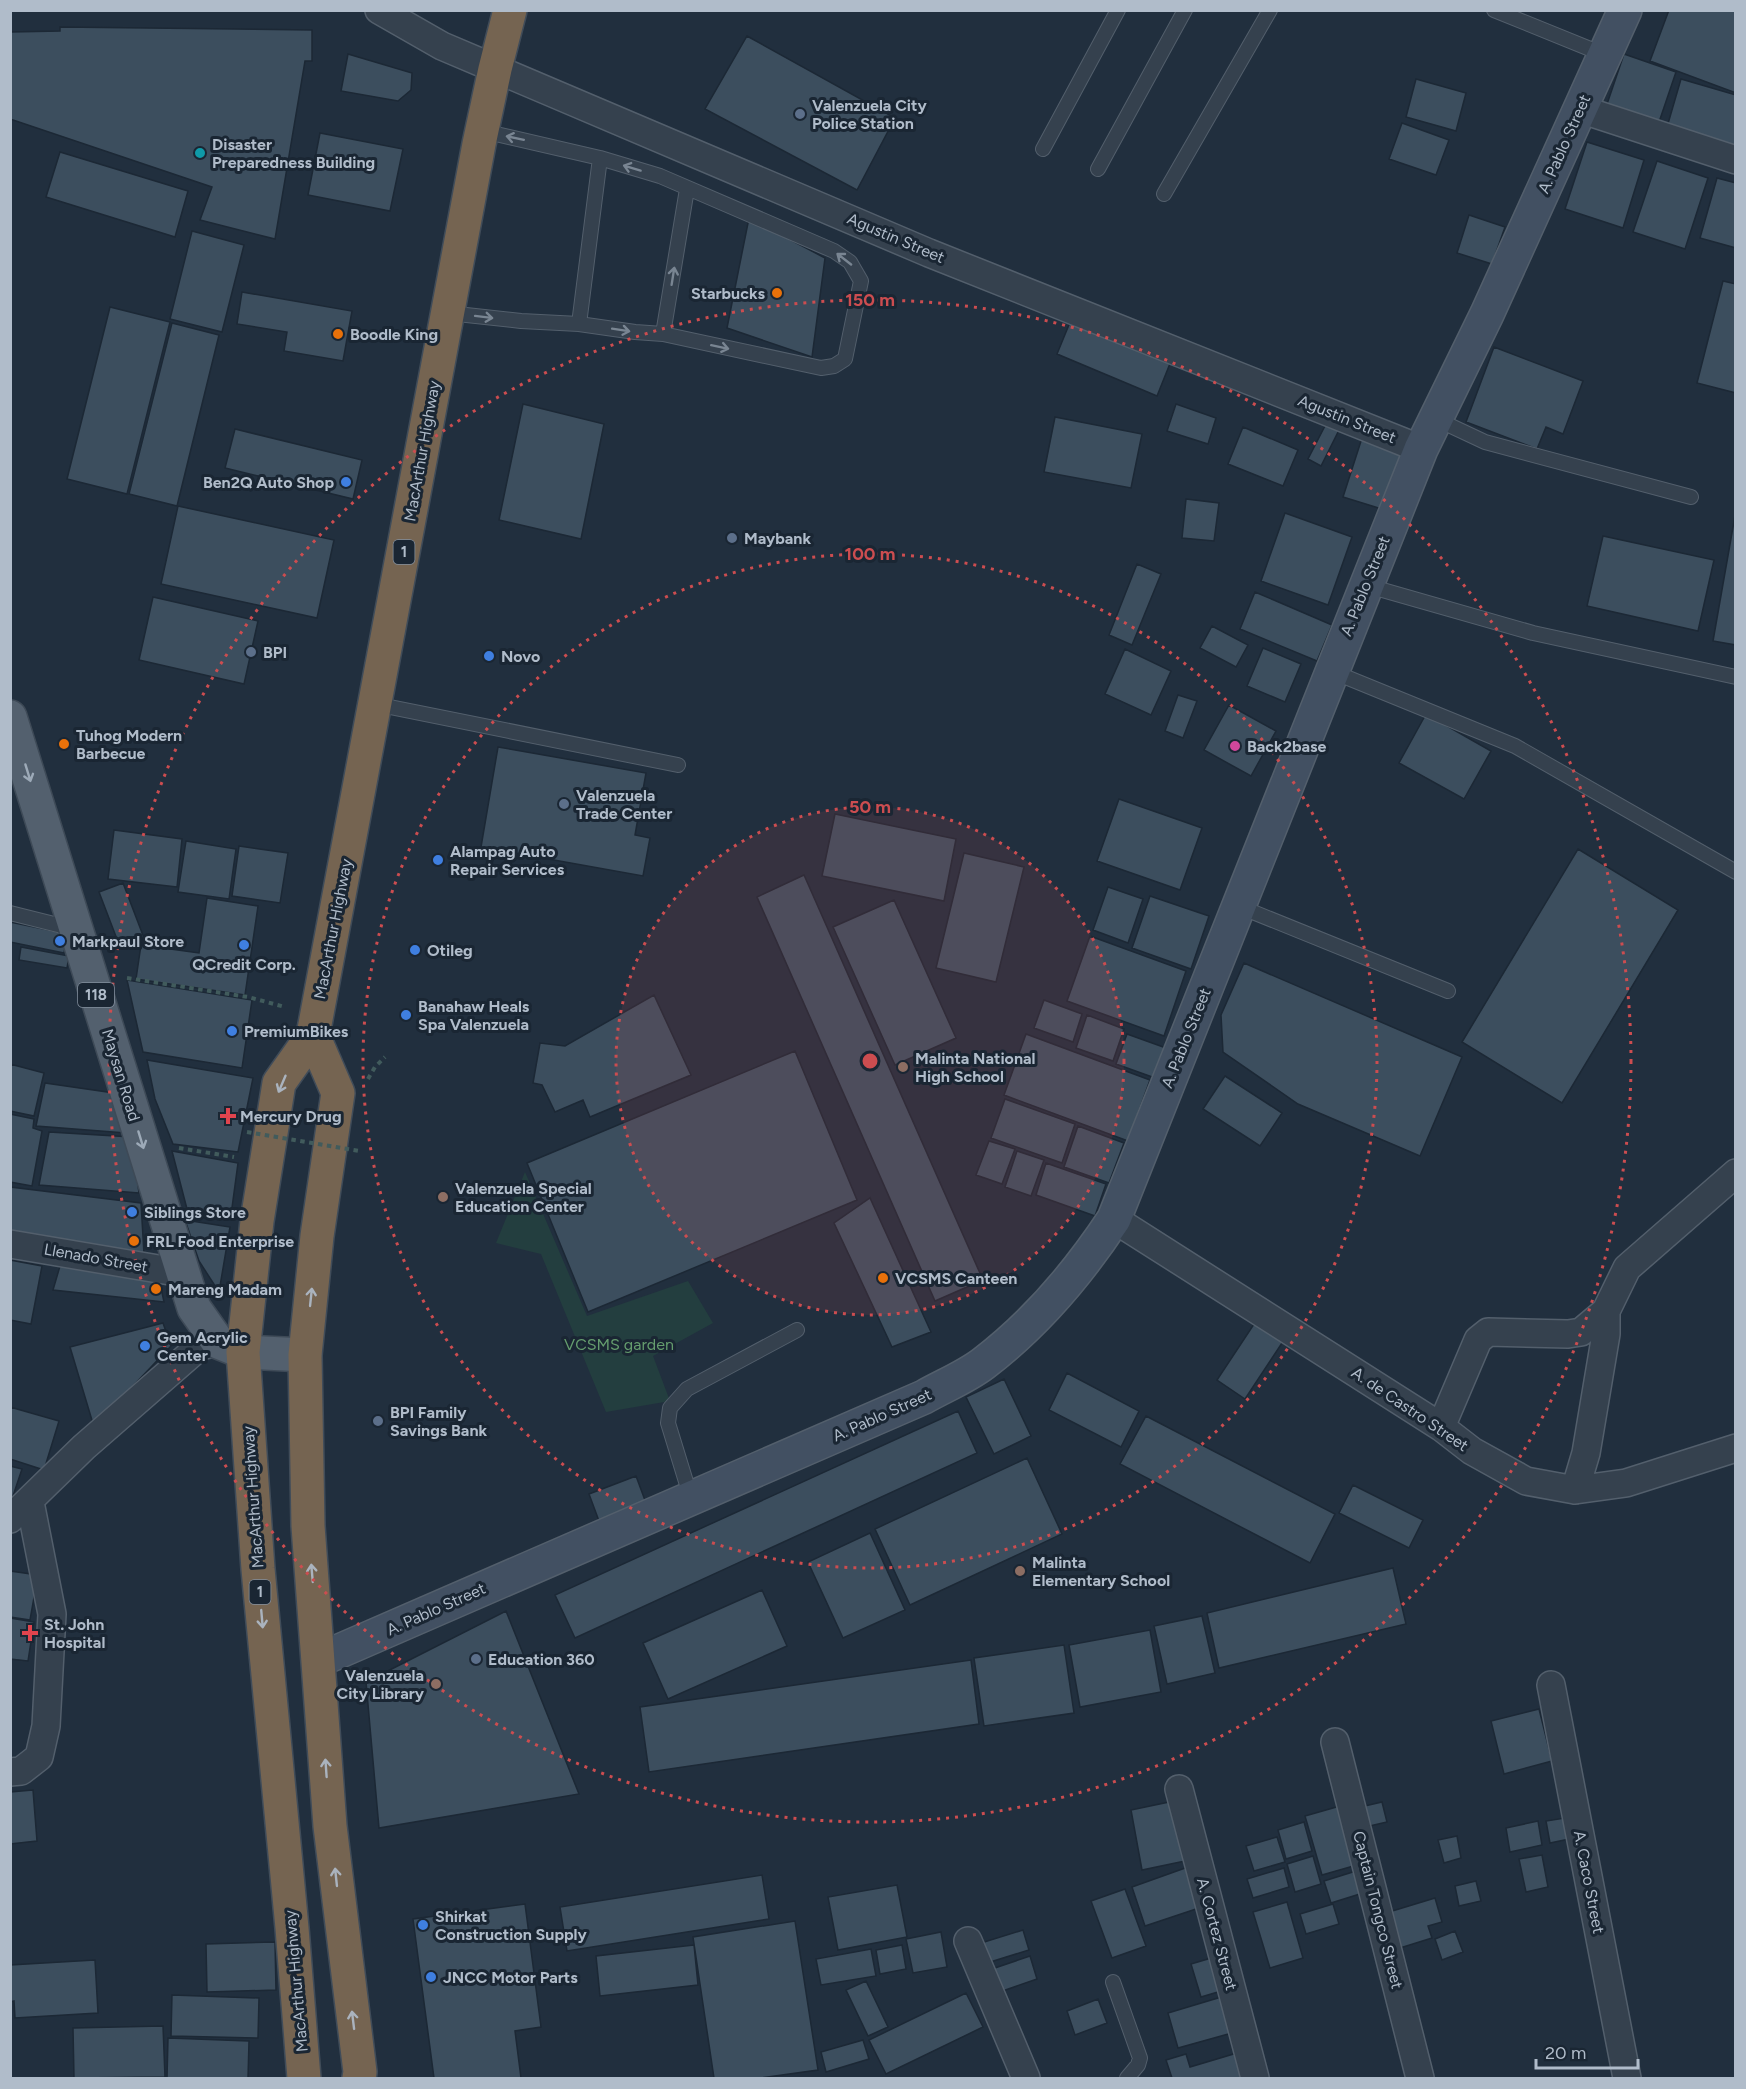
<svg xmlns="http://www.w3.org/2000/svg" width="1746" height="2089" font-family="Figtree,sans-serif">
  <style>
    .green { fill: #233e3f }
    .building { fill: #3c4e5e; stroke: #1c2835; stroke-width: 1.5 }
    .lines { fill: none; stroke-linecap: round; stroke-linejoin: round }
    .lane-casing { stroke: #535f6c; stroke-width: 16 }
    .street-casing { stroke: #535f6c; stroke-width: 30 }
    .secondary-casing { stroke: #535f6c; stroke-width: 36 }
    .primary-casing { stroke: #3e4a57; stroke-width: 36 }
    .highway-casing { stroke: #404c59; stroke-width: 36 }
    .path { stroke: #415b5c; stroke-width: 4; stroke-dasharray: 4.5 4.5; stroke-linecap: butt }
    .lane { stroke: #35414e; stroke-width: 14 }
    .street { stroke: #35414e; stroke-width: 27 }
    .secondary { stroke: #425062; stroke-width: 33 }
    .primary { stroke: #53606e; stroke-width: 33 }
    .highway { stroke: #756451; stroke-width: 33 }
    .path-bridge { stroke: #415b5c; stroke-width: 4; stroke-dasharray: 4.5 4.5; stroke-linecap: butt }
    .oneway { stroke: #798592 }
    .oneway2 { stroke: #9daab8 }
    .oneway3 { stroke: #aab3be }
    .ring { fill: none; stroke: #cc4d50; stroke-width: 3; stroke-dasharray: 3 6 }
    .service-dot { fill: #5c6f8a; stroke: #1a2633; stroke-width: 2 }
    .culture-dot { fill: #0f9aa8; stroke: #1a2633; stroke-width: 2 }
    .food-dot { fill: #e8710a; stroke: #1a2633; stroke-width: 2 }
    .shop-dot { fill: #3f7fe0; stroke: #1a2633; stroke-width: 2 }
    .hotel-dot { fill: #d1479c; stroke: #1a2633; stroke-width: 2 }
    .education-dot { fill: #8d6e63; stroke: #1a2633; stroke-width: 2 }
    .health-dot { fill: #e0444e; stroke: #1a2633; stroke-width: 2 }
    .labels { text-anchor: middle; dominant-baseline: central; stroke-width: 6; stroke-linejoin: round; paint-order: stroke }
    .shield { fill: #1a2633; stroke: #838f9d; stroke-width: 1.5 }
    .shield-label { font-size: 15px; font-weight: bold; fill: #b0bcca }
    .poi-label { font-size: 16px; font-weight: bold; fill: #b0bcca; stroke: #1a2633; text-anchor: start }
    .street-label { font-size: 16px; fill: #b0bcca; stroke: #1a2633 }
    .park-label { font-size: 16px; fill: #659d6e; stroke: #1a2633 }
    .centre { fill: #cc4d50; stroke: #1a2633; stroke-width: 3 }
    .ring-label { font-size: 18px; text-anchor: middle; font-weight: bold; fill: #cc4d50; stroke: #1a2633; stroke-width: 6; stroke-linejoin: round; paint-order: stroke }
  </style>
  <rect width="100%" height="100%" fill="#212f3e"/>
  <path class="green" d="M525,1172L587,1316L688,1281L713,1323L653,1356L670,1401L606,1412L541,1254L496,1243Z"/>
  <path class="building" d="M1669,10H1736V93L1650,61Z
    M60,27L312,30V61H305L275,239L200,220L212,187L10,119V32L60,31Z
    M747,36L895,118L857,190L705,109Z
    M348,54L412,73L411,90L398,101L341,91Z
    M1624,54L1676,72L1656,131L1604,113Z
    M1416,79L1466,93L1456,131L1406,117Z
    M1681,79L1736,95V141L1731,155L1665,134Z
    M1402,123L1449,140L1436,175L1389,159Z
    M320,133L403,149L390,211L308,195Z
    M1587,142L1644,160L1623,228L1565,209Z
    M60,152L188,191L175,237L46,197Z
    M1657,161L1708,178L1685,249L1633,232Z
    M1717,178L1736,183V248L1700,238Z
    M1469,215L1505,227L1492,264L1457,253Z
    M749,218L825,258L812,357L727,328Z
    M192,231L244,245L222,332L170,319Z
    M1723,281L1736,284V393L1697,383Z
    M242,292L352,311L343,361L284,351L287,332L237,324Z
    M110,307L170,322L127,494L67,479Z
    M1073,315L1173,356L1157,396L1057,354Z
    M172,323L219,335L177,506L129,494Z
    M1494,347L1583,381L1563,434L1546,427L1537,449L1466,422Z
    M523,404L604,424L581,539L499,520Z
    M1176,404L1216,418L1208,444L1167,431Z
    M1055,417L1142,434L1131,488L1044,472Z
    M1327,422L1340,428L1321,466L1308,459Z
    M1243,427L1298,450L1283,486L1228,464Z
    M235,429L362,460L353,499L225,468Z
    M1362,438L1404,451L1385,510L1343,497Z
    M1186,499L1219,503L1214,541L1182,538Z
    M178,506L334,540L317,618L161,584Z
    M1736,510V645L1713,641Z
    M1285,513L1352,537L1328,605L1261,581Z
    M1603,536L1714,560L1698,631L1587,606Z
    M1137,564L1161,574L1132,645L1109,635Z
    M1255,592L1332,625L1317,661L1240,629Z
    M153,597L258,621L244,684L139,660Z
    M1212,626L1248,645L1236,667L1200,648Z
    M1263,648L1301,664L1285,702L1247,686Z
    M1125,649L1171,671L1151,715L1105,694Z
    M1178,695L1197,701L1183,738L1165,731Z
    M1229,705L1276,731L1251,776L1204,750Z
    M1426,714L1491,751L1464,799L1399,763Z
    M498,747L646,773L635,835L650,838L643,876L481,847Z
    M1119,799L1202,828L1180,890L1097,861Z
    M835,814L956,839L944,901L822,876Z
    M114,830L182,839L177,887L108,879Z
    M186,841L236,849L229,899L178,892Z
    M239,846L288,853L280,903L232,896Z
    M1578,849L1678,910L1562,1103L1462,1042Z
    M964,853L1024,867L996,982L936,968Z
    M804,875L983,1280L935,1301L757,897Z
    M123,883L144,938L120,947L99,892Z
    M1108,887L1143,899L1128,943L1093,930Z
    M1150,896L1209,916L1191,969L1132,948Z
    M207,898L258,906L245,995L136,979L141,945L199,953Z
    M894,900L956,1038L895,1065L833,927Z
    M10,922L68,934L64,953L10,942Z
    M1090,936L1186,971L1164,1036L1067,1001Z
    M21,947L69,956L67,968L19,960Z
    M1244,963L1462,1057L1420,1156L1298,1104L1223,1052L1221,1015Z
    M127,980L252,1000L242,1068L143,1052Z
    M654,995L691,1075L590,1117L583,1100L555,1112L542,1085L533,1083L540,1043L565,1046Z
    M1044,1000L1082,1014L1073,1042L1034,1028Z
    M1087,1015L1124,1029L1113,1061L1076,1048Z
    M1026,1034L1150,1080L1128,1141L1004,1095Z
    M1127,1034L1166,1048L1155,1078L1116,1064Z
    M795,1051L857,1200L588,1312L527,1163Z
    M147,1060L253,1078L238,1152L173,1144L155,1099Z
    M10,1064L44,1073L34,1116L10,1111Z
    M1225,1076L1282,1113L1260,1146L1203,1109Z
    M45,1083L114,1093L126,1133L36,1126Z
    M1005,1099L1075,1124L1062,1163L991,1138Z
    M10,1114L34,1119L33,1128L42,1131L32,1186L10,1182Z
    M1078,1126L1124,1143L1109,1183L1064,1167Z
    M49,1132L132,1137L139,1193L39,1185Z
    M989,1141L1015,1149L1002,1184L976,1175Z
    M172,1151L238,1163L231,1215L187,1209Z
    M1017,1151L1044,1160L1031,1196L1005,1187Z
    M1046,1163L1106,1184L1095,1216L1036,1195Z
    M10,1187L141,1203L144,1254L10,1236Z
    M870,1198L931,1332L892,1347L834,1223Z
    M185,1220L230,1227L219,1292L199,1261Z
    M10,1260L42,1266L31,1324L10,1320Z
    M60,1266L159,1278L164,1302L53,1290Z
    M1258,1318L1286,1337L1245,1399L1217,1380Z
    M163,1323L171,1346L94,1427L70,1347Z
    M1067,1373L1139,1411L1121,1447L1049,1410Z
    M1004,1379L1031,1436L994,1454L966,1397Z
    M10,1407L59,1421L44,1470L10,1459Z
    M958,1411L977,1453L575,1638L555,1595Z
    M1146,1416L1335,1514L1310,1563L1120,1464Z
    M1027,1458L1062,1534L910,1605L875,1529Z
    M10,1466L22,1469L10,1505Z
    M636,1476L646,1503L599,1521L589,1494Z
    M1353,1485L1423,1520L1409,1548L1339,1513Z
    M870,1533L905,1610L843,1638L808,1562Z
    M1393,1568L1406,1624L1219,1668L1207,1613Z
    M10,1571L38,1575L30,1620L10,1617Z
    M762,1590L787,1646L668,1699L643,1643Z
    M506,1611L579,1794L379,1828L366,1682Z
    M1202,1616L1215,1673L1167,1684L1154,1626Z
    M10,1618L34,1622L28,1661L10,1659Z
    M1150,1630L1161,1692L1080,1707L1069,1645Z
    M1064,1645L1074,1713L984,1726L974,1658Z
    M971,1660L979,1724L649,1772L640,1707Z
    M1539,1709L1552,1761L1504,1774L1491,1721Z
    M33,1790L37,1841L10,1844V1792Z
    M1174,1801L1185,1861L1142,1870L1131,1810Z
    M1382,1802L1387,1822L1361,1828L1356,1808Z
    M1340,1806L1357,1865L1322,1875L1305,1816Z
    M1571,1817L1574,1838L1550,1843L1546,1821Z
    M1538,1821L1542,1845L1510,1852L1506,1828Z
    M1304,1822L1312,1851L1286,1859L1278,1830Z
    M1457,1836L1461,1858L1444,1863L1438,1840Z
    M1277,1837L1285,1862L1254,1871L1246,1846Z
    M1542,1855L1548,1887L1526,1892L1519,1859Z
    M1313,1856L1321,1884L1295,1892L1287,1864Z
    M1188,1867L1202,1907L1145,1926L1132,1887Z
    M1284,1868L1289,1887L1253,1898L1247,1879Z
    M1356,1871L1363,1893L1331,1903L1324,1881Z
    M762,1875L769,1919L567,1951L560,1907Z
    M1476,1881L1481,1901L1459,1906L1455,1886Z
    M897,1885L907,1937L838,1950L828,1897Z
    M1125,1889L1146,1946L1112,1958L1091,1901Z
    M1435,1898L1442,1922L1428,1926L1432,1938L1400,1948L1389,1912Z
    M1287,1902L1303,1958L1270,1968L1253,1912Z
    M525,1904L541,2027L515,2031L521,2078H434L413,1919Z
    M1333,1904L1339,1924L1306,1934L1300,1914Z
    M795,1921L818,2070L760,2078H714L693,1937Z
    M1023,1930L1029,1950L987,1963L981,1943Z
    M1455,1931L1463,1952L1442,1960L1435,1939Z
    M941,1932L947,1967L913,1973L906,1939Z
    M275,1942L276,1990L207,1992L206,1944Z
    M694,1945L698,1985L600,1996L596,1956Z
    M902,1945L906,1969L880,1974L876,1950Z
    M871,1949L876,1976L821,1985L816,1959Z
    M1030,1956L1037,1979L994,1994L986,1971Z
    M1218,1956L1228,1989L1201,1997L1191,1964Z
    M95,1960L98,2013L15,2018L14,2001L10,2002V1965Z
    M866,1981L888,2027L868,2036L846,1990Z
    M966,1993L983,2027L886,2074L869,2040Z
    M172,1995L259,1998L258,2038L171,2036Z
    M1228,1995L1239,2031L1178,2048L1168,2013Z
    M1098,1999L1107,2023L1075,2035L1067,2011Z
    M163,2026L165,2077L74,2078L73,2028Z
    M168,2038L249,2041L248,2078H167Z
    M863,2040L869,2059L826,2072L821,2052Z
    M1237,2053L1245,2078H1172L1166,2060L1186,2054L1190,2067Z"/>
  <g class="lines">
    <g class="lane-casing">
      <path id="lane" d="M1494,10L1605,55
        M1043,149L1118,10
        M1098,169L1185,10
        M1164,194L1270,10
        M448,313L521,321L579,324L635,332L663,334L821,368L834,366L845,359L861,281L850,262L834,251L660,176L600,158L483,131
        M579,324L600,158
        M663,334L687,189
        M1436,419L1485,442L1691,497
        M1365,585L1533,633L1736,677
        M1331,671L1515,746L1736,872
        M375,704L678,765
        M1238,906L1448,991
        M10,913L74,929
        M691,1498L668,1423L670,1408L687,1389L797,1330
        M1113,1982L1140,2058L1138,2065L1127,2078"/>
    </g>
    <g class="street-casing">
      <path id="street" d="M379,10L442,46L929,253L1421,449
        M1580,109L1736,160
        M1114,1219L1441,1427L1472,1451L1526,1481L1575,1490L1626,1483L1736,1448
        M10,1244L182,1273
        M1441,1427L1478,1340L1488,1332L1568,1334L1581,1332L1606,1311L1627,1268L1736,1173
        M1575,1490L1586,1453L1606,1334V1311
        M10,1519L84,1447L200,1346L218,1342
        M1551,1685L1627,2078
        M1335,1742L1420,2078
        M10,1772L21,1771L39,1757L46,1726L52,1614L30,1502
        M1179,1789L1255,2078
        M968,1941L1026,2078"/>
    </g>
    <g class="secondary-casing">
      <path id="secondary" d="M319,1660L924,1397C943,1386 966,1377 984,1363C1035,1324 1079,1272 1114,1219L1421,449L1487,314L1625,10"/>
    </g>
    <g class="primary-casing">
      <path id="primary" d="M10,717L194,1308L218,1342L243,1352L305,1355"/>
    </g>
    <g class="highway-casing">
      <path id="highway" d="M313,1035L338,1093L317,1236L305,1355L308,1526L330,1826L360,2072L359,2078
        M304,2078L292,1928L258,1569L243,1352L257,1221L279,1083L313,1035L479,144L495,69L510,10"/>
    </g>
    <path class="path" d="M127,978L248,997L285,1007
      M368,1079L375,1067L385,1057
      M179,1148L234,1157
      M199,1215L224,1219"/>
    <use href="#lane" class="lane"/>
    <use href="#street" class="street"/>
    <use href="#secondary" class="secondary"/>
    <use href="#primary" class="primary"/>
    <use href="#highway" class="highway"/>
    <path class="path-bridge" d="M247,1132L359,1151"/>
  </g>
  <defs><path id="oneway-shaft" d="M-6 0H5M1.5-3L5.5 0L1.5 3" fill="none" stroke-width="1.6" stroke-linecap="round" stroke-linejoin="round" transform="scale(1.5)"/></defs>
  <g class="oneway">
    <use href="#oneway-shaft" transform="translate(515 138) rotate(-168)"/>
    <use href="#oneway-shaft" transform="translate(632 168) rotate(-163)"/>
    <use href="#oneway-shaft" transform="translate(844 259) rotate(-142)"/>
    <use href="#oneway-shaft" transform="translate(673 276) rotate(-81)"/>
    <use href="#oneway-shaft" transform="translate(484 317) rotate(7)"/>
    <use href="#oneway-shaft" transform="translate(621 330) rotate(9)"/>
    <use href="#oneway-shaft" transform="translate(720 347) rotate(12)"/>
  </g>
  <g class="oneway2">
    <use href="#oneway-shaft" transform="translate(28 773) rotate(73)"/>
    <use href="#oneway-shaft" transform="translate(141 1140) rotate(73)"/>
  </g>
  <g class="oneway3">
    <use href="#oneway-shaft" transform="translate(282 1084) rotate(113)"/>
    <use href="#oneway-shaft" transform="translate(311 1297) rotate(-84)"/>
    <use href="#oneway-shaft" transform="translate(312 1573) rotate(-95)"/>
    <use href="#oneway-shaft" transform="translate(262 1619) rotate(85)"/>
    <use href="#oneway-shaft" transform="translate(326 1768) rotate(-94)"/>
    <use href="#oneway-shaft" transform="translate(336 1877) rotate(-96)"/>
    <use href="#oneway-shaft" transform="translate(353 2020) rotate(-97)"/>
  </g>
  <circle cx="870" cy="1061" r="254" fill="#cc4d50" fill-opacity=".12"/>
  <g class="ring">
    <circle cx="870" cy="1061" r="254"/>
    <circle cx="870" cy="1061" r="507"/>
    <circle cx="870" cy="1061" r="761"/>
  </g>
  <g class="service-dot">
    <circle cx="800" cy="114" r="6"/>
    <circle cx="732" cy="538" r="6"/>
    <circle cx="251" cy="652" r="6"/>
    <circle cx="564" cy="804" r="6"/>
    <circle cx="378" cy="1421" r="6"/>
    <circle cx="476" cy="1659" r="6"/>
  </g>
  <circle class="culture-dot" cx="200" cy="153" r="6"/>
  <g class="food-dot">
    <circle cx="777" cy="293" r="6"/>
    <circle cx="338" cy="334" r="6"/>
    <circle cx="64" cy="744" r="6"/>
    <circle cx="134" cy="1241" r="6"/>
    <circle cx="883" cy="1278" r="6"/>
    <circle cx="156" cy="1289" r="6"/>
  </g>
  <g class="shop-dot">
    <circle cx="346" cy="482" r="6"/>
    <circle cx="489" cy="656" r="6"/>
    <circle cx="438" cy="860" r="6"/>
    <circle cx="60" cy="941" r="6"/>
    <circle cx="244" cy="945" r="6"/>
    <circle cx="415" cy="950" r="6"/>
    <circle cx="406" cy="1015" r="6"/>
    <circle cx="232" cy="1031" r="6"/>
    <circle cx="132" cy="1212" r="6"/>
    <circle cx="145" cy="1346" r="6"/>
    <circle cx="423" cy="1925" r="6"/>
    <circle cx="431" cy="1977" r="6"/>
  </g>
  <circle class="hotel-dot" cx="1235" cy="746" r="6"/>
  <g class="education-dot">
    <circle cx="903" cy="1067" r="6"/>
    <circle cx="443" cy="1197" r="6"/>
    <circle cx="1020" cy="1571" r="6"/>
    <circle cx="436" cy="1684" r="6"/>
  </g>
  <g class="health-dot">
    <path d="M225 1107h6v6h6v6h-6v6h-6v-6h-6v-6h6z"/>
    <path d="M27 1624h6v6h6v6h-6v6h-6v-6h-6v-6h6z"/>
  </g>
  <g class="labels">
    <g class="shield">
      <rect x="393.5" y="540" width="21" height="24" rx="4.5"/>
      <rect x="78" y="983" width="36" height="24" rx="4.5"/>
      <rect x="249.5" y="1580" width="21" height="24" rx="4.5"/>
    </g>
    <g class="shield-label">
      <text x="404" y="552">1</text>
      <text x="96" y="995">118</text>
      <text x="260" y="1592">1</text>
    </g>
    <g class="poi-label">
      <text x="812" y="105">Valenzuela City<tspan x="812" dy="18">Police Station</tspan></text>
      <text x="212" y="144">Disaster<tspan x="212" dy="18">Preparedness Building</tspan></text>
      <text x="765" y="293" text-anchor="end">Starbucks</text>
      <text x="350" y="334">Boodle King</text>
      <text x="334" y="482" text-anchor="end">Ben2Q Auto Shop</text>
      <text x="744" y="538">Maybank</text>
      <text x="263" y="652">BPI</text>
      <text x="501" y="656">Novo</text>
      <text x="76" y="735">Tuhog Modern<tspan x="76" dy="18">Barbecue</tspan></text>
      <text x="1247" y="746">Back2base</text>
      <text x="576" y="795">Valenzuela<tspan x="576" dy="18">Trade Center</tspan></text>
      <text x="450" y="851">Alampag Auto<tspan x="450" dy="18">Repair Services</tspan></text>
      <text x="72" y="941">Markpaul Store</text>
      <text x="427" y="950">Otileg</text>
      <text x="244" y="964" text-anchor="middle">QCredit Corp.</text>
      <text x="418" y="1006">Banahaw Heals<tspan x="418" dy="18">Spa Valenzuela</tspan></text>
      <text x="244" y="1031">PremiumBikes</text>
      <text x="915" y="1058">Malinta National<tspan x="915" dy="18">High School</tspan></text>
      <text x="240" y="1116">Mercury Drug</text>
      <text x="455" y="1188">Valenzuela Special<tspan x="455" dy="18">Education Center</tspan></text>
      <text x="144" y="1212">Siblings Store</text>
      <text x="146" y="1241">FRL Food Enterprise</text>
      <text x="895" y="1278">VCSMS Canteen</text>
      <text x="168" y="1289">Mareng Madam</text>
      <text x="157" y="1337">Gem Acrylic<tspan x="157" dy="18">Center</tspan></text>
      <text x="390" y="1412">BPI Family<tspan x="390" dy="18">Savings Bank</tspan></text>
      <text x="1032" y="1562">Malinta<tspan x="1032" dy="18">Elementary School</tspan></text>
      <text x="44" y="1624">St. John<tspan x="44" dy="18">Hospital</tspan></text>
      <text x="488" y="1659">Education 360</text>
      <text x="424" y="1675" text-anchor="end">Valenzuela<tspan x="424" dy="18">City Library</tspan></text>
      <text x="435" y="1916">Shirkat<tspan x="435" dy="18">Construction Supply</tspan></text>
      <text x="443" y="1977">JNCC Motor Parts</text>
    </g>
    <g class="street-label">
      <text transform="translate(1564 144) rotate(-66)">A. Pablo Street</text>
      <text transform="translate(896 238) rotate(23)">Agustin Street</text>
      <text transform="translate(1347 419) rotate(22)">Agustin Street</text>
      <text transform="translate(422 451) rotate(-80)">MacArthur Highway</text>
      <text transform="translate(1365 586) rotate(-68)">A. Pablo Street</text>
      <text transform="translate(333 929) rotate(-79)">MacArthur Highway</text>
      <text transform="translate(1186 1038) rotate(-68)">A. Pablo Street</text>
      <text transform="translate(121 1075) rotate(73)">Maysan Road</text>
      <text transform="translate(96 1258) rotate(10)">Llenado Street</text>
      <text transform="translate(1410 1409) rotate(34)">A. de Castro Street</text>
      <text transform="translate(882 1415) rotate(-24)">A. Pablo Street</text>
      <text transform="translate(253 1497) rotate(-94)">MacArthur Highway</text>
      <text transform="translate(436 1609) rotate(-24)">A. Pablo Street</text>
      <text transform="translate(1589 1882) rotate(79)">A. Caco Street</text>
      <text transform="translate(1378 1910) rotate(76)">Captain Tongco Street</text>
      <text transform="translate(1217 1934) rotate(75)">A. Cortez Street</text>
      <text transform="translate(296 1981) rotate(-95)">MacArthur Highway</text>
    </g>
    <g class="park-label">
      <text x="619" y="1344">VCSMS garden</text>
    </g>
  </g>
  <circle cx="870" cy="1061" r="9" class="centre"/>
  <g class="ring-label">
    <text x="870" y="306">150 m</text>
    <text x="870" y="560">100 m</text>
    <text x="870" y="813">50 m</text>
  </g>
  <rect width="1746" height="2089" fill="none" stroke="#b0bcca" stroke-width="24"/>
  <path d="M1536 2059v9h102v-9" fill="none" stroke="#b0bcca" stroke-width="3"/>
  <text x="1545" y="2059" font-size="18" fill="#b0bcca" stroke="#1a2633" stroke-width="4.5" paint-order="stroke">20 m</text>
</svg>
